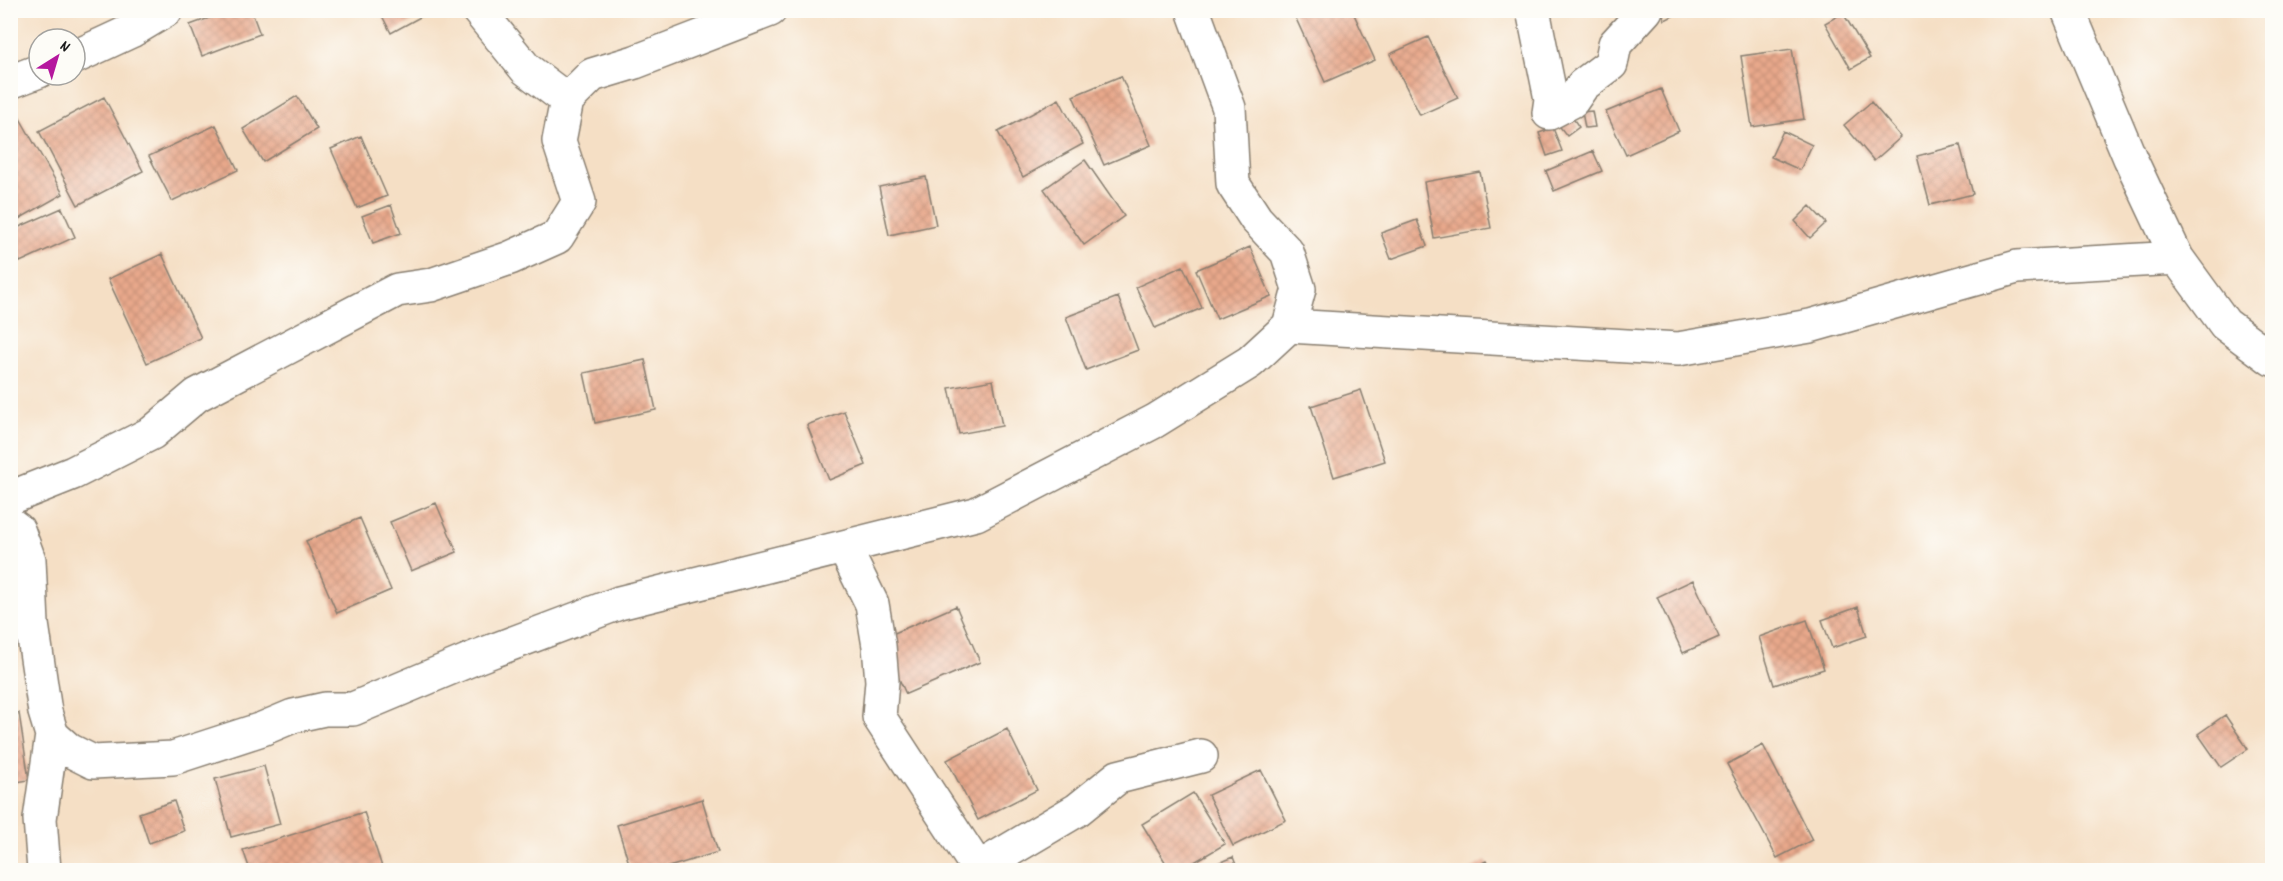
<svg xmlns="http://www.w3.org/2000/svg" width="2283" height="881" font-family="Dekko,sans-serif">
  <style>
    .building { fill: url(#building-cross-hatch) }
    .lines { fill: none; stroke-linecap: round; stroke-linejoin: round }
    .minor-casing { stroke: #887e70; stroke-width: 36 }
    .minor { stroke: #fff; stroke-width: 33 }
  </style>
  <defs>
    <pattern id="building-cross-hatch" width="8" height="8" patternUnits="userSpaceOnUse" patternTransform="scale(1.5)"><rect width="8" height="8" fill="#e8a88b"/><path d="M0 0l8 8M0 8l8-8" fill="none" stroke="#c69077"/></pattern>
  </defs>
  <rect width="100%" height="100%" fill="#fdfcf7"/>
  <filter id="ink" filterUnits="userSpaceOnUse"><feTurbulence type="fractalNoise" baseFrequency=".0167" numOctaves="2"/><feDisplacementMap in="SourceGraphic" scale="12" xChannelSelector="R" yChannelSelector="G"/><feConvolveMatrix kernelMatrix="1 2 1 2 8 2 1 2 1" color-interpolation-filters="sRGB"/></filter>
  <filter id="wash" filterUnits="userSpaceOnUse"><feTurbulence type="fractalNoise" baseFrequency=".008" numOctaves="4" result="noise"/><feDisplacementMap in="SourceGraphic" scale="24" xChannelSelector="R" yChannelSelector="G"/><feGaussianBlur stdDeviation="1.35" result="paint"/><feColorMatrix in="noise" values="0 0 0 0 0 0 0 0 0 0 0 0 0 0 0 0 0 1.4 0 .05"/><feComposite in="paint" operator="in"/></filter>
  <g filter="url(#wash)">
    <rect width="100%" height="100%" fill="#f5dfc5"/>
    <g id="blocks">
      <path class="building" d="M231,10H251L260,34L202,56L190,25Z
        M379,10H433L391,33Z
        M1292,10H1352L1375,60L1325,82Z
        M1661,10H1685L1665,20Z
        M1843,13L1870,58L1851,69L1825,23Z
        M1428,37L1458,98L1420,115L1390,54Z
        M1792,49L1804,119L1752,127L1741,56Z
        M1121,76L1151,145L1104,165L1073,96Z
        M1661,89L1679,131L1626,155L1606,112Z
        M297,96L317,129L263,162L243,129Z
        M104,97L143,171L78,205L39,131Z
        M1059,99L1083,144L1023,177L998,132Z
        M1871,102L1901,137L1874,161L1844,125Z
        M1592,111L1595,127L1585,128L1582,112Z
        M1570,114L1579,127L1567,136L1557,123Z
        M18,115L63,194L10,224V120Z
        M216,125L238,170L172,201L149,156Z
        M1553,128L1562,151L1547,156L1539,133Z
        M1783,131L1812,145L1800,170L1771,157Z
        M361,136L387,196L357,208L331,149Z
        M1960,145L1973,194L1930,205L1917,156Z
        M1593,151L1602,171L1554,191L1546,171Z
        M1085,160L1124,216L1084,245L1044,189Z
        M1480,172L1491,228L1434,238L1424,182Z
        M926,177L936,225L889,235L879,187Z
        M391,205L401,233L373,243L362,216Z
        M1810,206L1826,223L1810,238L1795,221Z
        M62,208L75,237L20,262L10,240V231Z
        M1417,220L1427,246L1391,259L1381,233Z
        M1250,247L1271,296L1217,319L1196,270Z
        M162,254L201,338L147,363L108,279Z
        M1183,266L1202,308L1155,328L1136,287Z
        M1118,297L1138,350L1086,370L1066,317Z
        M645,360L656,410L595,423L584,373Z
        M993,380L1002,426L959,434L949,388Z
        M1361,390L1385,461L1334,477L1311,406Z
        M844,411L866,465L829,480L807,425Z
        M436,503L457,552L411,571L390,522Z
        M360,518L391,590L337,613L306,541Z
        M1693,580L1719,637L1683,653L1657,597Z
        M956,606L980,662L906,694L881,639Z
        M1858,607L1867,636L1832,648L1822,620Z
        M1807,620L1824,669L1774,685L1759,637Z
        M19,713L29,780L10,783V715Z
        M2225,715L2248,749L2221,767L2198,734Z
        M1007,729L1037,790L978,820L947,760Z
        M1763,745L1812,840L1777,858L1727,764Z
        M264,766L280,824L231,837L215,779Z
        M1261,770L1286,820L1233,846L1208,795Z
        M1193,793L1225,844L1181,870H1170L1142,824Z
        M702,799L718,852L659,870H631L617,825Z
        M174,801L184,831L149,843L139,813Z
        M364,812L382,867L371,870H250L243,850Z
        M1233,857L1238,870H1200Z
        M1486,861L1491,870H1469Z"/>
    </g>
  </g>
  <g filter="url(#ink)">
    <use href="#blocks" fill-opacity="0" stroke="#887e70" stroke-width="1.5"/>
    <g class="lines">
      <g class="minor-casing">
        <path id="minor" d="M478,10L526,69L567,100
          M1533,10L1551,99L1549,113L1572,101L1583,85L1611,64L1615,44L1646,10
          M2068,10L2130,158L2177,258L2225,324L2272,359
          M75,57L131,31L166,10
          M10,82L39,71
          M1289,326L1678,349L1810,326L2017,267L2177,258
          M10,498L73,473L152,433L197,395L397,290L431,285L510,258L557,237L579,202L559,141L567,100L592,75L635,62L770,10
          M10,524L18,530L29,560L32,624L45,712L52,735L69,750L93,762L173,758L262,729L293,716L325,709H353L479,656L619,603L976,514L1155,421L1250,362L1289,326L1299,289L1287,252L1256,219L1233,184L1229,108L1193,10
          M844,547L872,604L879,646L882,681L879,717L979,870
          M979,868L1077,810L1118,777L1201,756
          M44,870L40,819L52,735"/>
      </g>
      <use href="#minor" class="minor"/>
    </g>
  </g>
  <rect width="2283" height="881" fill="none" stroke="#fdfcf7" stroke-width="36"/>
  <g transform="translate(57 57) rotate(37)"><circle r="28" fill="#fdfcf7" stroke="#a3a29f" stroke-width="1.5"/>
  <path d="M0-4.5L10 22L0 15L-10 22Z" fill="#b5179e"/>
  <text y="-9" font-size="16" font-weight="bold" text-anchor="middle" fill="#1c1c1c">N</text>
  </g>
</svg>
